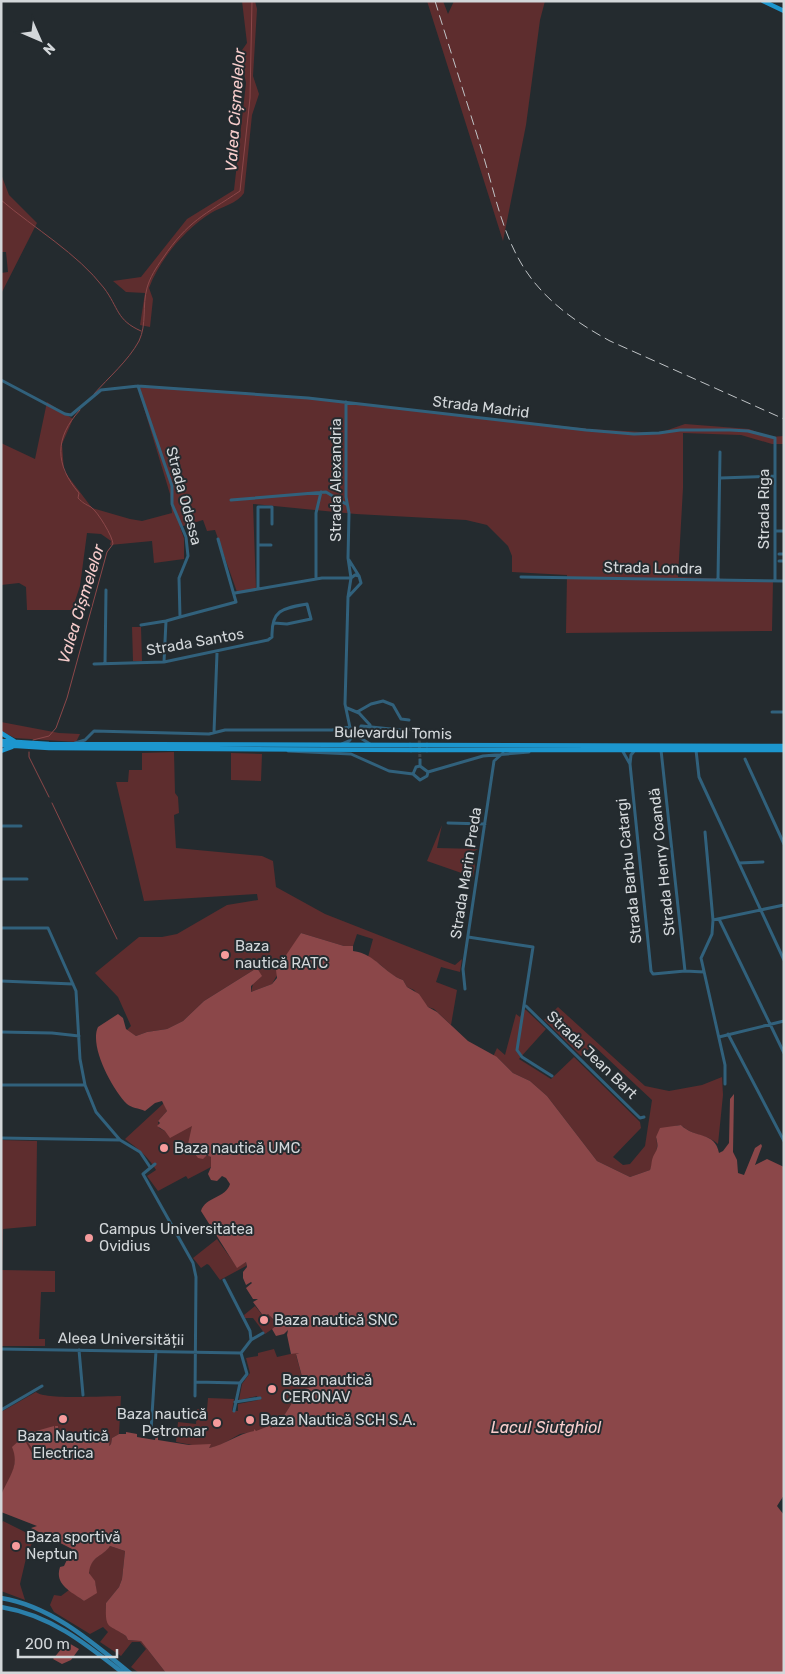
<svg xmlns="http://www.w3.org/2000/svg" width="785" height="1674" font-family="Rubik,sans-serif">
  <style>
    .green { fill: #5e2d2e }
    .water { fill: #8b4749 }
    .lines { fill: none; stroke-linecap: round; stroke-linejoin: round }
    .stream { stroke: #8b4749; stroke-width: 1 }
    .street-tunnel { stroke: #3e4549; stroke-width: 3; stroke-dasharray: 3 1.5; stroke-linecap: butt }
    .street { stroke: #31617c; stroke-width: 3 }
    .secondary { stroke: #2b7faa; stroke-width: 4.5 }
    .primary { stroke: #1c96ce; stroke-width: 4.5 }
    .rail { stroke: #bfc3c6; stroke-width: 1; stroke-dasharray: 10 5; stroke-linecap: butt }
    .primary-bridge { stroke: #1c96ce; stroke-width: 4.5 }
    .poi-dot { fill: #f59b9c; stroke: #242b2f; stroke-width: 2 }
    .labels { text-anchor: middle; dominant-baseline: central; stroke-width: 4; stroke-linejoin: round; paint-order: stroke }
    .street-label { font-size: 15px; fill: #d3d7da; stroke: #242b2f }
    .poi-label { font-size: 15px; fill: #d3d7da; stroke: #242b2f; text-anchor: start }
    .water-label { font-size: 16px; font-style: italic; fill: #f8cdcc; stroke: #242b2f }
  </style>
  <rect width="100%" height="100%" fill="#242b2f"/>
  <path class="green" d="M242,1H255L257,9L253,76L259,94L252,115L244,193C238,203 221,207 211,213C185,229 160,259 149,288L153,299L150,327L140,325L145,293L126,292L113,281L141,277L187,219L234,190L246,83L240,53L247,43Z
    M427,1H443L448,14L454,1H545L540,20L526,125L503,241Z
    M1,174L9,195L37,223L1,294V273L8,272L6,252H1Z
    M137,385L292,396L589,429L659,433L685,424L749,429L770,437L784,436V444H772L741,435L683,433V488L678,577L773,581L772,631L566,633L567,575L512,572V556L508,546L487,525L466,520L356,514L253,504L256,589L237,592L215,530L207,531L203,520L180,527L184,538V559L154,563L152,541L110,545L111,541L101,534L87,533L80,586L72,610H27L26,587L19,583L1,585V443L35,459L47,402L73,419L62,444L64,471L92,508L130,519L142,521L172,513L170,494Z
    M132,627H141L142,661H133Z
    M1,722L59,733L80,734L76,742L15,738L1,731Z
    M174,752L175,793L178,797L179,813L174,815L176,848L262,856L273,861L276,887L325,914L455,965L462,959L460,972L441,967L436,982L457,990L451,1025L434,1009L428,1007L414,990L407,987L403,980C389,976 382,963 368,957L373,939L357,934L353,946H344L301,933L272,984L251,992L257,968L204,1001L183,1021L167,1029L147,1032L136,1036L127,1030L131,1026L118,997L95,973L139,937H162L177,934L227,905L258,900L257,894L144,901L116,782H128L129,770H142V753Z
    M231,753L262,754L261,781L231,780Z
    M442,825L437,848L478,849L473,852L475,867L473,877L427,861Z
    M558,1007L645,1086L669,1091L702,1085L722,1077L723,1095L718,1144C707,1134 692,1136 681,1125C670,1126 664,1131 656,1137C659,1148 655,1160 650,1170L630,1177L597,1161L547,1096L530,1081L513,1073L497,1057H493L497,1048L505,1055L516,1014L520,1017L523,1009L526,1010L546,1029L519,1059L551,1079L574,1057L640,1122L641,1128L613,1157L623,1165L630,1164L645,1146L652,1100L593,1045L581,1056L544,1020Z
    M164,1103L167,1111L158,1121L159,1128L165,1131L192,1125V1135L206,1156H210L212,1159L211,1167L188,1179L186,1176L158,1191L147,1176L156,1170C148,1156 138,1149 125,1139Z
    M1,1140L37,1141L36,1226L3,1229L2,1270L55,1271V1292H41L39,1339H45V1346H1Z
    M217,1239L237,1267L246,1262V1266L220,1280L209,1265L207,1264L201,1268L193,1258Z
    M255,1306L264,1317L268,1314L278,1325L265,1334L253,1318H245L244,1315Z
    M274,1349L277,1357L299,1352L296,1355L304,1384L300,1387L311,1385L312,1387L300,1390L285,1414L277,1420L278,1422L270,1429L240,1434L217,1447L208,1448L176,1442L178,1422L196,1424L197,1409L207,1410L208,1398L234,1399L232,1411H238V1404L258,1400L257,1396L239,1400L242,1384L250,1373L246,1358L258,1356V1353Z
    M36,1392C44,1400 106,1396 121,1396L119,1434L112,1438L111,1444L109,1446L105,1432H101L100,1437L88,1442L83,1433L70,1438L58,1431L55,1426L57,1440L36,1431L32,1434L34,1450H37L32,1453L14,1448C18,1463 11,1483 1,1495V1412Z
    M3,1521L35,1537L27,1554L20,1584L25,1600L1,1591V1525Z
    M110,1546L125,1551L122,1579L119,1587L106,1603C105,1626 110,1624 126,1636L128,1640L141,1641L166,1673H139L131,1667L146,1649L140,1642H132L121,1656L100,1642L108,1632L103,1627L90,1634L54,1612L50,1605L54,1595L61,1596L69,1590L84,1601L95,1591L96,1586C95,1582 92,1579 90,1575C84,1561 105,1554 110,1546Z"/>
  <path class="water" d="M301,933L344,946H353V951C376,954 385,974 403,980L407,987L419,994L428,1007L437,1012L468,1041L497,1057L513,1073L530,1081L547,1096L597,1161L630,1177L650,1170C652,1165 651,1162 653,1157C657,1149 659,1148 656,1137L660,1128L681,1125C695,1139 715,1131 719,1153L723,1151L729,1143L730,1099L734,1094L733,1152L737,1160L738,1173L744,1175L755,1148L761,1144L762,1146L755,1165L767,1159L784,1167V1495L777,1506L784,1515V1673H166L141,1641L128,1640L126,1636C108,1623 105,1631 106,1603L119,1587L122,1579L125,1551L110,1546C103,1557 91,1555 89,1573L95,1581L97,1593L84,1601C72,1592 54,1585 60,1567L64,1566L72,1549L31,1528L37,1526L1,1512C1,1507 0,1499 1,1495C9,1476 20,1466 12,1447L23,1437L32,1453L37,1450L34,1451L24,1437L29,1433L54,1426V1440H56L55,1426H58V1431L70,1438L79,1436L80,1432L83,1433L84,1437L88,1436L89,1442V1436L100,1437V1432H106L105,1438H110L109,1446L111,1444L112,1438L119,1434H126V1432L137,1434V1437L155,1440L156,1436H158V1440L189,1445L211,1444L209,1448C225,1445 237,1434 254,1431V1429L256,1431L269,1426L271,1428L285,1414L300,1390L312,1387L311,1385L300,1387V1385L304,1384L296,1354L299,1353L291,1354L287,1335L288,1330L284,1334L276,1336L272,1329L278,1324L268,1314L264,1317L253,1302L258,1299H253L246,1288L252,1283L251,1282L246,1285L243,1278V1272L247,1267L246,1262L237,1268L201,1211C205,1197 226,1198 230,1184L226,1178L222,1176L217,1181L211,1180L208,1174L211,1167V1157L207,1155L203,1159L198,1158L188,1144L192,1126L170,1138L165,1131L157,1126L160,1123L158,1121L167,1111L162,1101L155,1103L145,1111C139,1108 131,1108 127,1104C112,1089 89,1046 98,1027L118,1014L123,1018L126,1029L136,1036L147,1032L167,1029L183,1021L204,1001L257,968L262,976L251,986V992L272,984L277,978L276,970Z
    M67,1642L79,1649L71,1660L62,1664L53,1659Z"/>
  <g class="lines">
    <path class="stream" d="M1,200C35,229 77,253 104,288C119,308 116,320 141,331
      M94,394C109,377 128,361 139,341C147,324 142,306 147,288C150,277 156,268 163,258C188,221 204,215 240,191L250,98L252,1
      M33,740L49,736L56,728L67,698L107,552L113,544C113,537 98,512 91,507C85,504 83,503 78,498L79,493C55,465 54,438 80,410
      M29,752V757L49,797
      M52,803L117,939"/>
    <path class="street-tunnel" d="M400,730L411,729L419,734L420,760"/>
    <path class="street" d="M1,380L65,414L71,415L101,390L138,386L308,398L586,430L634,434L659,433L680,430H730L748,431L775,438V581
      M138,386L172,486V504L186,537L188,556L179,578L180,617L166,621L164,662
      M346,402V497L349,513L348,558L351,578
      M720,478L775,476
      M231,500L326,492L346,504
      M775,531H784
      M258,545H271
      M779,554H784
      M349,560L359,576
      M779,561H784
      M521,577L784,581
      M316,579V513L321,492
      M718,580L720,452
      M258,589V507H272V524
      M235,593L322,578H351
      M180,617L236,602L218,539
      M141,625L166,621
      M94,664L164,662L268,640L272,637C271,609 284,608 307,604L311,619L287,624L274,623
      M105,664L106,590
      M347,708L359,713L370,725
      M357,712L371,704L383,701L393,705L401,719L409,720
      M772,712H784
      M361,726L359,737L370,744
      M362,726L400,730
      M214,732L217,653
      M75,743L85,740L94,731L209,734L225,730H332L350,727
      M342,744L349,741L352,737L345,704L348,597L351,578L355,575L359,576L361,583L348,597
      M622,750L630,764
      M635,750L631,755L630,764L651,971L653,974L685,971L704,972
      M661,750L685,971
      M696,750L699,777L784,960
      M288,751L351,754L389,771L413,774L420,780L427,776L428,772L420,766
      M745,759L784,844
      M420,766V760
      M428,772L483,756L529,752
      M413,774L416,767L420,766
      M448,823L485,824
      M1,826H21
      M705,832L713,920L712,934L701,958L725,1065V1084
      M739,863L763,862
      M1,879H27
      M719,919L784,1053
      M713,920L784,905
      M1,928H48L76,991L80,1059L85,1085L96,1112L120,1140L140,1152L150,1167
      M468,937L533,947L517,1050L522,1057L552,1076
      M1,981L73,984
      M465,989L463,969L494,761L503,753
      M526,1006L640,1118L644,1117
      M1,1032L52,1033L79,1036
      M728,1034L784,1141
      M719,1037L784,1021
      M1,1085H85
      M1,1138L120,1140
      M155,1164L143,1174L193,1263L196,1277L195,1396
      M224,1280L250,1331L251,1340
      M1,1349L241,1353
      M79,1350L83,1395
      M241,1353L251,1340L263,1333
      M196,1382L240,1383
      M235,1402L260,1398
      M1,1410L42,1386
      M234,1411L240,1383L247,1374L241,1353
      M151,1431L156,1351"/>
    <path class="secondary" d="M1,1598C51,1606 92,1642 130,1673
      M1,1607C50,1615 85,1643 123,1673"/>
    <path class="primary" d="M763,1L784,11
      M1,733L14,741
      M1,741L49,744L410,745
      M1,745L49,748L411,750
      M427,745L784,746
      M427,750H784
      M1,751L12,747"/>
    <path class="rail" d="M435,1C451,53 468,105 484,158C495,195 503,235 524,268C545,301 577,323 610,341L784,419"/>
    <path class="primary-bridge" d="M410,745H427
      M411,750H427"/>
  </g>
  <g class="poi-dot">
    <circle cx="225" cy="955" r="5"/>
    <circle cx="164" cy="1148" r="5"/>
    <circle cx="89" cy="1238" r="5"/>
    <circle cx="264" cy="1320" r="5"/>
    <circle cx="272" cy="1389" r="5"/>
    <circle cx="63" cy="1419" r="5"/>
    <circle cx="250" cy="1420" r="5"/>
    <circle cx="217" cy="1423" r="5"/>
    <circle cx="16" cy="1546" r="5"/>
  </g>
  <g class="labels">
    <g class="street-label">
      <text transform="translate(481 407) rotate(7)">Strada Madrid</text>
      <text transform="translate(336 480) rotate(-90)">Strada Alexandria</text>
      <text transform="translate(184 496) rotate(75)">Strada Odessa</text>
      <text transform="translate(764 509) rotate(-90)">Strada Riga</text>
      <text transform="translate(653 568) rotate(1)">Strada Londra</text>
      <text transform="translate(195 642) rotate(-10)">Strada Santos</text>
      <text transform="translate(393 733) rotate(1)">Bulevardul Tomis</text>
      <text transform="translate(662 862) rotate(-96)">Strada Henry Coandă</text>
      <text transform="translate(629 871) rotate(-96)">Strada Barbu Catargi</text>
      <text transform="translate(466 873) rotate(-81)">Strada Marin Preda</text>
      <text transform="translate(592 1055) rotate(44)">Strada Jean Bart</text>
      <text transform="translate(121 1339) rotate(1)">Aleea Universității</text>
    </g>
    <g class="poi-label">
      <text x="235" y="946">Baza<tspan x="235" dy="17">nautică RATC</tspan></text>
      <text x="174" y="1148">Baza nautică UMC</text>
      <text x="99" y="1229">Campus Universitatea<tspan x="99" dy="17">Ovidius</tspan></text>
      <text x="274" y="1320">Baza nautică SNC</text>
      <text x="282" y="1380">Baza nautică<tspan x="282" dy="17">CERONAV</tspan></text>
      <text x="207" y="1414" text-anchor="end">Baza nautică<tspan x="207" dy="17">Petromar</tspan></text>
      <text x="260" y="1420">Baza Nautică SCH S.A.</text>
      <text x="63" y="1436" text-anchor="middle">Baza Nautică<tspan x="63" dy="17">Electrica</tspan></text>
      <text x="26" y="1537">Baza sportivă<tspan x="26" dy="17">Neptun</tspan></text>
    </g>
    <g class="water-label">
      <text transform="translate(235 110) rotate(-86)">Valea Cișmelelor</text>
      <text transform="translate(81 604) rotate(-73)">Valea Cișmelelor</text>
      <text x="546" y="1427">Lacul Siutghiol</text>
    </g>
  </g>
  <rect width="785" height="1674" fill="none" stroke="#d3d7da" stroke-width="5"/>
  <g transform="translate(40 40) rotate(135)" stroke="#242b2f" stroke-width="4" paint-order="stroke">
  <path d="M0-4L9 19L0 12L-9 19Z" fill="#d3d7da"/>
  <text y="-8" font-size="14" font-weight="bold" text-anchor="middle" fill="#d3d7da">N</text>
  </g>
  <path d="M18 1649v8h99v-8" fill="none" stroke="#d3d7da" stroke-width="2.5"/>
  <text x="25" y="1649" font-size="15" fill="#d3d7da" stroke="#242b2f" stroke-width="4" paint-order="stroke">200 m</text>
</svg>
